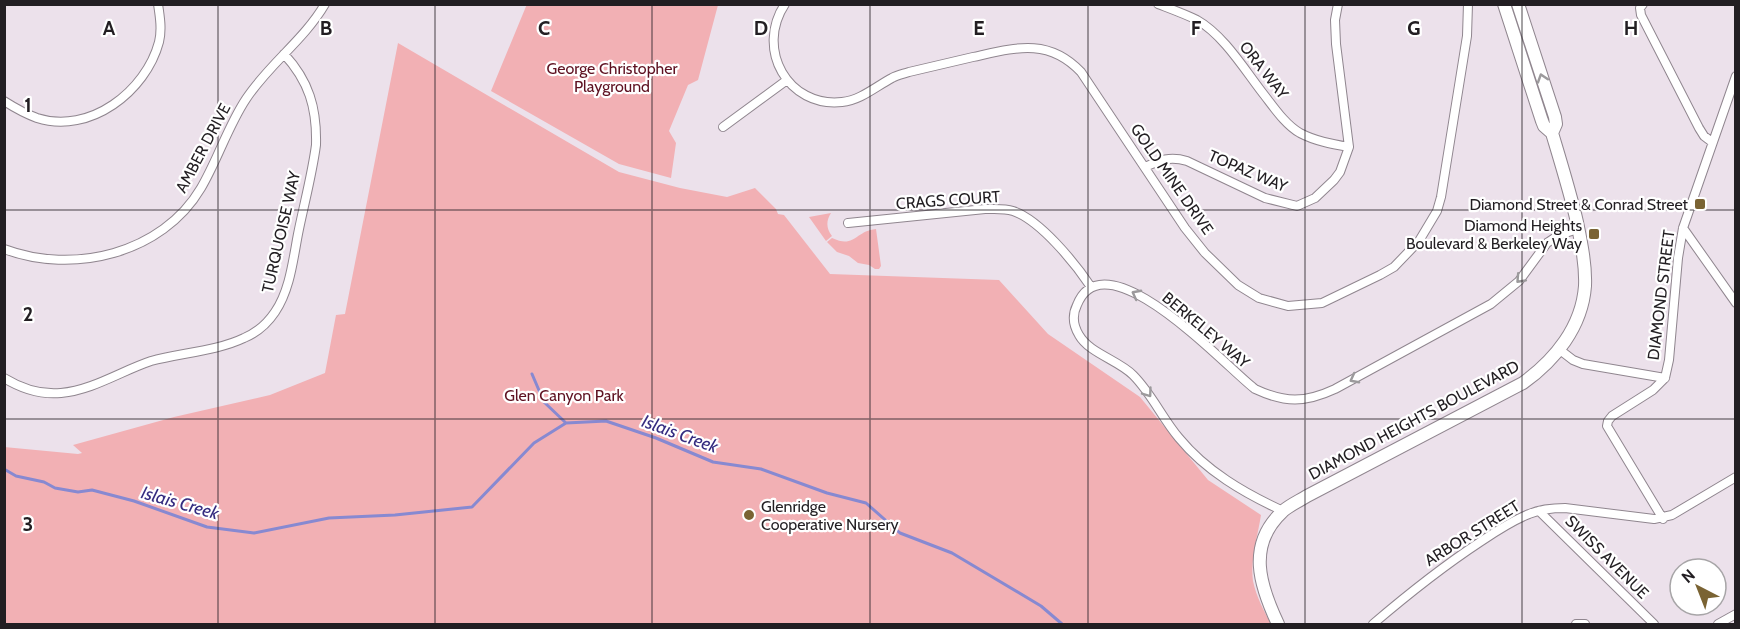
<svg xmlns="http://www.w3.org/2000/svg" width="1740" height="629" font-family="Cabin,sans-serif">
  <style>
    .green { fill: #f2b0b4 }
    .lines { fill: none; stroke-linecap: round; stroke-linejoin: round }
    .stream { stroke: #8789d1; stroke-width: 3 }
    .street-casing { stroke: #90868f; stroke-width: 10 }
    .secondary-casing { stroke: #90868f; stroke-width: 14 }
    .street { stroke: #fff; stroke-width: 8 }
    .secondary { stroke: #fff; stroke-width: 12 }
    .oneway { stroke: #9c9a9c }
    .grid { fill: none; stroke: #221e22; stroke-width: 1.5; stroke-opacity: 0.55 }
    .poi-dot { fill: #7a6333; stroke: #fff; stroke-width: 2 }
    .labels { text-anchor: middle; dominant-baseline: central; stroke-width: 4.5; stroke-linejoin: round; paint-order: stroke }
    .park-label { font-size: 16px; fill: #5e1121; stroke: #fff }
    .street-label { font-size: 16px; fill: #221e22; stroke: #fff }
    .poi-label { font-size: 16px; fill: #221e22; stroke: #fff; text-anchor: end }
    .water-label { font-size: 18px; font-style: italic; fill: #352c80; stroke: #fff }
    .grid-label { font-size: 20px; text-anchor: middle; font-weight: bold; fill: #221e22; stroke: #fff; stroke-width: 4.5; stroke-linejoin: round; paint-order: stroke }
  </style>
  <rect width="100%" height="100%" fill="#ece1eb"/>
  <path class="green" d="M527,4L718,5L698,80L688,85L669,131L676,143L671,178L619,164L491,91Z
    M398,43L619,172L680,188L727,197L755,188L776,209L778,214L784,215L830,274L999,280L1048,334L1140,397L1208,480L1261,515C1258,535 1250,560 1253,581C1256,596 1264,611 1271,624H5L4,447L78,454L82,453L73,445L174,417L270,395L325,373L336,315L345,314Z
    M831,213C826,221 826,228 832,236L826,241L809,217Z
    M876,229L881,266L879,269H875L869,265L858,263L849,256L837,252L827,242L832,238C855,249 855,231 876,229Z"/>
  <g class="lines">
    <path class="stream" d="M532,374L544,402L566,423
      M4,469L16,476L44,482L55,488L78,492L92,490L134,501L207,527L254,533L329,518L395,515L472,507L534,443L566,423L606,421L656,438L713,462L761,469L827,493L866,503L900,533L952,553L1041,606L1062,624"/>
    <g class="street-casing">
      <path id="street" d="M785,4C755,49 788,108 842,102C861,100 875,87 892,78C897,75 903,74 909,72C930,67 951,62 973,57C1014,48 1048,37 1081,72L1185,228L1205,253L1238,285L1259,298L1288,306L1322,303L1380,275L1394,267L1419,241L1437,211L1441,197L1467,36L1468,4
        M1158,4C1171,9 1185,14 1197,20C1224,35 1246,72 1265,96C1275,109 1286,125 1300,133C1315,141 1332,144 1349,147
        M1643,4L1640,8L1641,15L1699,128L1704,136L1712,142
        M4,101C15,108 26,114 37,118C90,135 146,91 159,42C162,30 160,17 158,4
        M723,127L787,80
        M1145,167C1160,160 1170,156 1187,161L1265,198L1297,206L1315,198L1334,180L1340,172L1349,147L1336,44L1335,20L1338,4
        M848,223L985,209C994,209 1004,208 1013,211C1040,220 1075,263 1091,287
        M1683,228L1736,303
        M4,249C73,275 162,254 201,188C218,159 228,126 246,99C269,64 304,40 325,4
        M1560,350L1573,360L1583,364L1665,378
        M4,378C22,389 40,395 61,393C93,390 121,371 151,361C180,353 217,351 244,338C256,333 267,324 275,312C290,290 293,260 298,234C304,204 312,175 316,145C317,108 309,81 284,54
        M1665,378L1669,360L1678,258L1683,228L1736,76
        M1283,511C1244,493 1206,471 1179,438C1162,418 1152,394 1133,375C1118,360 1089,353 1079,335C1073,325 1072,315 1077,305C1105,234 1227,368 1255,389C1285,403 1305,403 1335,389L1491,304L1519,281L1547,243L1559,235L1578,229
        M1539,511L1654,624
        M1663,519L1607,426L1608,421L1612,416L1653,390L1665,378
        M1373,624C1407,595 1442,567 1480,542C1495,532 1511,521 1529,514C1541,509 1553,508 1565,508L1654,519L1672,515L1736,477
        M1576,624H1585
        M1718,624L1736,614"/>
    </g>
    <g class="secondary-casing">
      <path id="secondary" d="M1518,4L1555,117L1556,124L1552,133
        M1278,624C1260,586 1246,545 1283,511C1290,505 1299,501 1307,496L1523,383C1555,360 1582,327 1585,286C1586,265 1581,242 1577,222C1570,192 1561,163 1552,133L1544,126L1542,121L1504,4"/>
    </g>
    <use href="#street" class="street"/>
    <use href="#secondary" class="secondary"/>
  </g>
  <defs><path id="oneway-chevron" d="M-2-3.5L2.5 0L-2 3.5" fill="none" stroke-width="1.6" stroke-linecap="round" stroke-linejoin="round" transform="scale(1.5)"/></defs>
  <g class="oneway">
    <use href="#oneway-chevron" transform="translate(1542 78) rotate(-108)"/>
    <use href="#oneway-chevron" transform="translate(1520 279) rotate(133)"/>
    <use href="#oneway-chevron" transform="translate(1136 294) rotate(-152)"/>
    <use href="#oneway-chevron" transform="translate(1354 379) rotate(152)"/>
    <use href="#oneway-chevron" transform="translate(1148 393) rotate(54)"/>
  </g>
  <path class="grid" d="M218,4V624M435,4V624M652,4V624M870,4V624M1088,4V624M1305,4V624M1522,4V624M4,210H1736M4,419H1736"/>
  <g class="poi-dot">
    <rect x="1694" y="198" width="12" height="12" rx="3"/>
    <rect x="1588" y="228" width="12" height="12" rx="3"/>
    <circle cx="749" cy="515" r="6"/>
  </g>
  <g class="labels">
    <g class="park-label">
      <text x="612" y="68">George Christopher<tspan x="612" dy="18">Playground</tspan></text>
      <text x="564" y="395">Glen Canyon Park</text>
    </g>
    <g class="street-label">
      <text transform="translate(1264 70) rotate(52)">ORA WAY</text>
      <text transform="translate(203 148) rotate(-62)">AMBER DRIVE</text>
      <text transform="translate(1248 171) rotate(23)">TOPAZ WAY</text>
      <text transform="translate(1172 179) rotate(55)">GOLD MINE DRIVE</text>
      <text transform="translate(948 200) rotate(-4)">CRAGS COURT</text>
      <text transform="translate(281 232) rotate(-77)">TURQUOISE WAY</text>
      <text transform="translate(1661 295) rotate(-83)">DIAMOND STREET</text>
      <text transform="translate(1206 330) rotate(40)">BERKELEY WAY</text>
      <text transform="translate(1414 420) rotate(-28)">DIAMOND HEIGHTS BOULEVARD</text>
      <text transform="translate(1472 533) rotate(-32)">ARBOR STREET</text>
      <text transform="translate(1607 557) rotate(45)">SWISS AVENUE</text>
    </g>
    <g class="poi-label">
      <text x="1688" y="204">Diamond Street &amp; Conrad Street</text>
      <text x="1582" y="225">Diamond Heights<tspan x="1582" dy="18">Boulevard &amp; Berkeley Way</tspan></text>
      <text x="761" y="506" text-anchor="start">Glenridge<tspan x="761" dy="18">Cooperative Nursery</tspan></text>
    </g>
    <g class="water-label">
      <text transform="translate(680 434) rotate(20)">Islais Creek</text>
      <text transform="translate(180 503) rotate(16)">Islais Creek</text>
    </g>
  </g>
  <g class="grid-label">
    <text x="109" y="35">A</text>
    <text x="326" y="35">B</text>
    <text x="544" y="35">C</text>
    <text x="761" y="35">D</text>
    <text x="979" y="35">E</text>
    <text x="1196" y="35">F</text>
    <text x="1414" y="35">G</text>
    <text x="1631" y="35">H</text>
    <text x="28" y="112">1</text>
    <text x="28" y="321">2</text>
    <text x="28" y="531">3</text>
  </g>
  <rect width="1740" height="629" fill="none" stroke="#221e22" stroke-width="12"/>
  <g transform="translate(1698 587) rotate(318)"><circle r="28" fill="#ffffff" stroke="#a7a5a7" stroke-width="1.5"/>
  <path d="M0-4.5L10 22L0 15L-10 22Z" fill="#7a6333"/>
  <text y="-9" font-size="16" font-weight="bold" text-anchor="middle" fill="#221e22">N</text>
  </g>
</svg>
